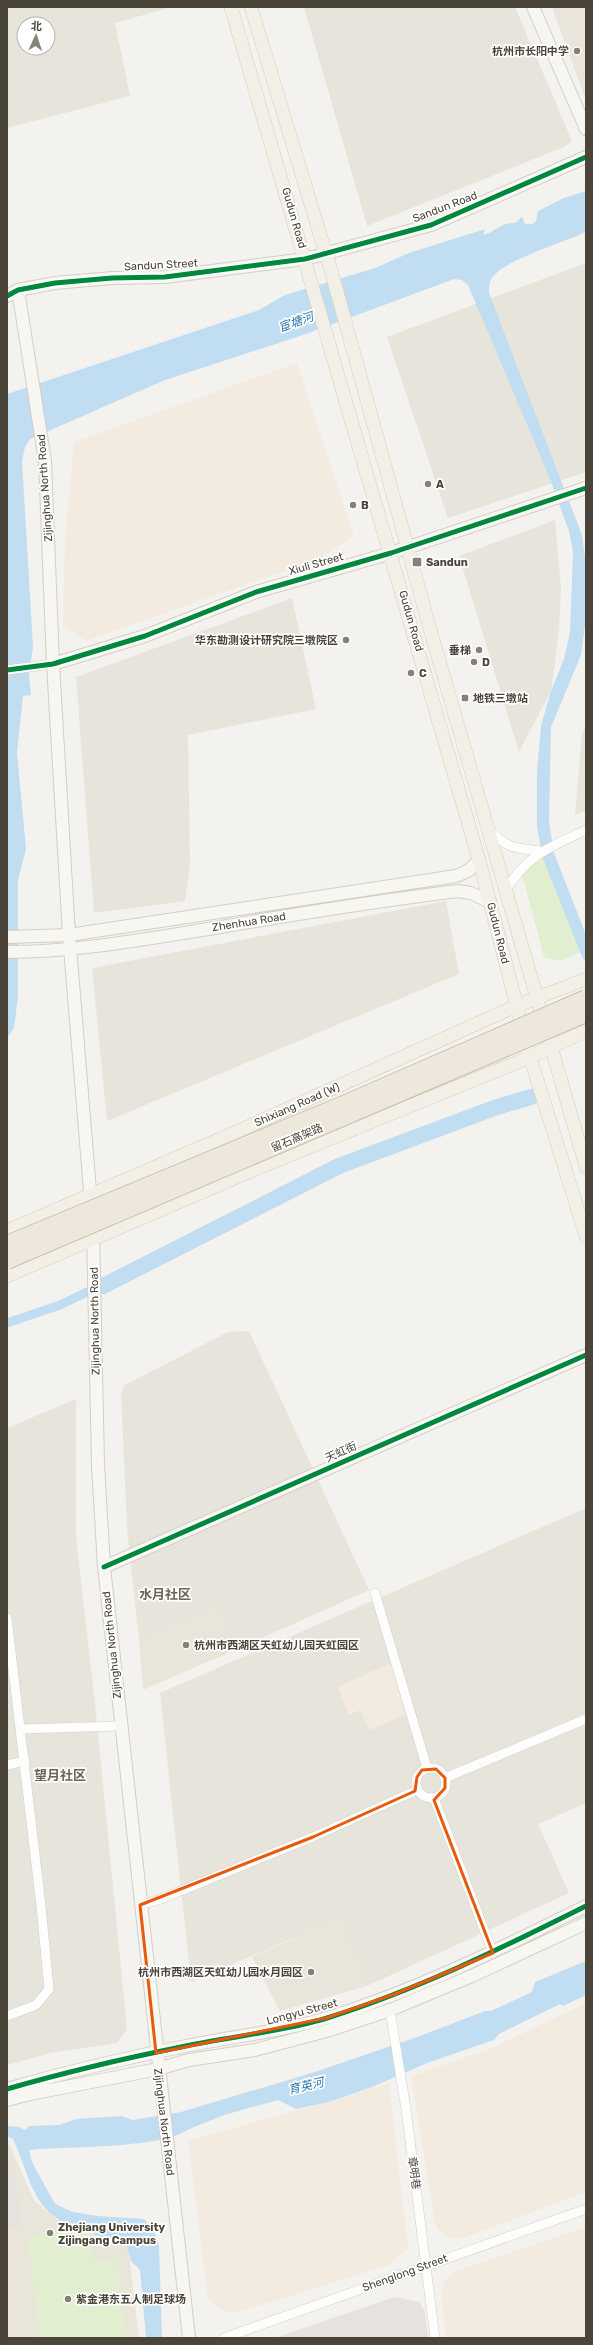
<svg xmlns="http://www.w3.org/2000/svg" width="593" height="2345" font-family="Rubik,'Noto Sans SC',sans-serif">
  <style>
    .residential { fill: #e7e4dc; fill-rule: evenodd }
    .commercial { fill: #f3ebdf }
    .industrial { fill: #e6e2de }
    .education { fill: #eae5da }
    .green { fill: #e1eecf }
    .parking { fill: #e6e3df }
    .water { fill: #c0ddf1 }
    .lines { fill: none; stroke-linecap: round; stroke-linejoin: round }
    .canal { stroke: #c0ddf1; stroke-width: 9 }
    .river { stroke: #c0ddf1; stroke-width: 16 }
    .street-casing { stroke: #d2d0cb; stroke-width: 10 }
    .secondary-casing { stroke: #d3cfc5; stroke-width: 14 }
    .primary-casing { stroke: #d6cebb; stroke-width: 14 }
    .street { stroke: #fdfdfc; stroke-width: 9 }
    .secondary { stroke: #f7f6f1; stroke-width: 12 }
    .primary { stroke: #f2efe6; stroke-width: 13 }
    .highway-bridge-casing { stroke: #ccbfa9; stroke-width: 18; stroke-linecap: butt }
    .highway-bridge { stroke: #ede8db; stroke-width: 16 }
    .cycleway-casing { stroke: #fff; stroke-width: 8 }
    .cycleway { stroke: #00873e; stroke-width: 5 }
    .marked { fill: none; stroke: #e8590c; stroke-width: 3; stroke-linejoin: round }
    .poi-dot { fill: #868178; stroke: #fff; stroke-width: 1.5 }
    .labels { text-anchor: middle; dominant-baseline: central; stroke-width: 3.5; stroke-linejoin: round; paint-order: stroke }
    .poi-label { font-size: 11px; font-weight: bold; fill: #4b4439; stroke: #fff; text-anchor: start }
    .street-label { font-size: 11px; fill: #4b4439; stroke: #fff }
    .water-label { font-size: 12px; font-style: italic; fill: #2e7ab2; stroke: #fff }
    .quarter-label { font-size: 13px; font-weight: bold; fill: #6e6250; stroke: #fff }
  </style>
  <rect width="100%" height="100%" fill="#f4f2ee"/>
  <path class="residential" d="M7,7H172L115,23L130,96L7,128ZM24,24H48V48H24Z
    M304,7H515L572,141L564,147L367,226Z
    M586,263V472L448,518L387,337Z
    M555,520L561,588L559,631L551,691L519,752L459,556Z
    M292,598L316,709L188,735L190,864L185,901L94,913L76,677Z
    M586,724V811L575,815L582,734Z
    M446,901L459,974L107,1121L92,968Z
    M249,1331L369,1590L235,1650L216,1608L139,1640L127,1528L121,1393L125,1385L228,1332Z
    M76,1399V1537L95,1703L127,2029L117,2043L51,2053L7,2065V1428Z
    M586,1508V1803L538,1824L569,1893L367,1986L341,1918L191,1982L160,1693Z"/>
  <path class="commercial" d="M297,363L354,536L321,558L86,641L63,626L65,541L74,442Z
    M393,1662L408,1714L369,1730L360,1710L349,1715L338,1687Z
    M586,2003V2192L463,2238H451L440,2232L435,2224L411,2076L490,2049Z
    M389,2084L408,2248L389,2265L239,2312H227L218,2308L208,2298L188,2141Z
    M586,2227V2338H446L441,2294L445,2280L453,2272Z"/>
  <path class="industrial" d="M395,2297L419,2302L425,2312L428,2338H274Z"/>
  <path class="education" d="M552,7H586V94L584,95Z
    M217,1607L235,1650L143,1690L139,1640Z
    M341,1918L367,1986L280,2011L252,1957Z
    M7,2139L34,2200L57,2220L128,2247L139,2338H7Z"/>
  <path class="green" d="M542,856L580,952L561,961L544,957L522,874Z
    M83,2231L90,2236L93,2260L114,2258L118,2263L127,2338H39L27,2236Z"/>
  <path class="parking" d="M7,2163H13L22,2227L7,2228Z"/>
  <path class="water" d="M586,191V232C565,242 503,260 492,278C489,282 489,288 489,293L582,535L586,564V618L581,655L551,727L549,822L554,853L586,935V960H584L580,952L542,856L537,827V772L541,726L551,691L564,659L570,632L573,552L569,531L550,479L468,285L462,280L454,279L306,334L165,380L30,439L25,447L22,461L33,647L29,675L31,695L23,696L17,753L26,849L18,880V996L14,1028L7,1038V394L259,310L285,295L375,268L409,253L482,230H485L483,235C496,232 499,223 515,223L522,217L525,224H533L536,221L538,211L564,198Z
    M586,1961V1995L563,2006L560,2004L499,2034L494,2040L427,2063L372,2087L329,2102L296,2109L278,2100L224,2115L187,2130C160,2149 66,2146 29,2150L32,2162L55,2204L73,2212L97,2216L144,2219L153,2228L159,2246L162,2338H146L140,2270L131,2261L127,2247L118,2241L104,2236L99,2237C92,2233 83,2226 75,2224C72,2223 69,2224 66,2223C32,2210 27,2167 13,2139L7,2136V2126L19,2127L26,2130L29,2126L59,2125L76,2119L122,2116L133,2120L181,2112L315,2072L417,2037L485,2011H491L532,1992L535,1982Z"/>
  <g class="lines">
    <path class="canal" d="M7,1323L60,1305L87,1292"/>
    <path class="river" d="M103,1286L339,1166L497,1107L531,1097"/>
    <g class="street-casing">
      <path id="street" d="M7,670L53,664
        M489,830C508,849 515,848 541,851
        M506,890C527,855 550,847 586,830
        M375,1593L427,1768
        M7,1618L41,1906L49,1989L36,2005L7,2016
        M21,1729L120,1726
        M7,1765L25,1761
        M416 1783a15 15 0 1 1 30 0a15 15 0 1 1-30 0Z
        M445,1778L586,1719
        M434,1798L493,1953
        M140,1905L158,1900L313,1837L417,1790
        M390,2010L406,2109L435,2338
        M224,2338L586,2209"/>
    </g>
    <g class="secondary-casing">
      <path id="secondary" d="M533,7L586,129
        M18,290L45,461L53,664L69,935L91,1203
        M7,296L18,290L55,283L112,278L165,277L305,259L431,225L586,157
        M53,664L145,636L256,592L391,553L586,488
        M7,937L69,935L456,876L468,871L479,860
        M7,952C77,952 146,939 215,928C296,914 376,901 458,891L471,893L490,902
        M93,1229L98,1465L104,1567L189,2338
        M104,1567L586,1355
        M7,2089C66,2072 126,2058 186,2046C233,2036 281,2032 327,2018C417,1990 502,1948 586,1906
        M7,2100L30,2094L158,2069L189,2060L255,2050L330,2030L390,2010L474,1975L586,1923"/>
    </g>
    <g class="primary-casing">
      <path id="primary" d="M231,7L479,860L530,1057L586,1236
        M251,7L332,274L430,629L586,1167
        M7,1231L234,1133L516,1006L586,979
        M7,1276L251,1171L530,1057L586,1031"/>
    </g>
    <use href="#street" class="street"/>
    <use href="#secondary" class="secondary"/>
    <use href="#primary" class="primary"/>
    <g class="highway-bridge-casing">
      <path id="highway-bridge" d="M7,1244L346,1103L586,998
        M7,1261L586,1014"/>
    </g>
    <use href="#highway-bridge" class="highway-bridge"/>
    <g class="cycleway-casing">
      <path id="cycleway" d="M7,296L18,290L55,283L112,278L165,277L305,259L431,225L586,157
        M7,670L53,664L145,636L256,592L391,553L586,488
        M104,1567L586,1355
        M7,2089C66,2072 126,2058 186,2046C233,2036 281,2032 327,2018C417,1990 502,1948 586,1906"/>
    </g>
    <use href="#cycleway" class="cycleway"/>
  </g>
  <path class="marked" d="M436,1769L445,1778V1788L434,1800L493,1953L395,1994L326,2018L156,2053L140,1905L313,1837L415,1791L417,1777L422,1770Z"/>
  <g class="poi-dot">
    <circle cx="577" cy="51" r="4"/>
    <circle cx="428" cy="484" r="4"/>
    <circle cx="353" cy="505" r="4"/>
    <rect x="412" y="557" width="10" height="10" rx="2"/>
    <circle cx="346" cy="640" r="4"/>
    <circle cx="479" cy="650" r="4"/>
    <circle cx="474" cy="662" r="4"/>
    <circle cx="411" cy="673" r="4"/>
    <rect x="461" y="694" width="8" height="8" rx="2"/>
    <circle cx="186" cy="1645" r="4"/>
    <circle cx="311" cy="1972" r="4"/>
    <circle cx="50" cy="2233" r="4"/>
    <circle cx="68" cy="2299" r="4"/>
  </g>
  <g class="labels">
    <g class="poi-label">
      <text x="569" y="51" text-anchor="end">杭州市长阳中学</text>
      <text x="436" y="484">A</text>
      <text x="361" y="505">B</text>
      <text x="426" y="562">Sandun</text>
      <text x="338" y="640" text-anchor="end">华东勘测设计研究院三墩院区</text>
      <text x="471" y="650" text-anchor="end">垂梯</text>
      <text x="482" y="662">D</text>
      <text x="419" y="673">C</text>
      <text x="473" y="698">地铁三墩站</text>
      <text x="194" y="1645">杭州市西湖区天虹幼儿园天虹园区</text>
      <text x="303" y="1972" text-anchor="end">杭州市西湖区天虹幼儿园水月园区</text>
      <text x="58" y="2227">Zhejiang University<tspan x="58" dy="13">Zijingang Campus</tspan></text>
      <text x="76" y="2299">紫金港东五人制足球场</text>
    </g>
    <g class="street-label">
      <text transform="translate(445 207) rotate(-21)">Sandun Road</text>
      <text transform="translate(294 218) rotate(74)">Gudun Road</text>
      <text transform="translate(161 265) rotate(-3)">Sandun Street</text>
      <text transform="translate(45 488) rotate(-94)">Zijinghua North Road</text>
      <text transform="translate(316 564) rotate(-16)">Xiuli Street</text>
      <text transform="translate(411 621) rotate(74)">Gudun Road</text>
      <text transform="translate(249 922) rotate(-9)">Zhenhua Road</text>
      <text transform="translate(498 933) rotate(76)">Gudun Road</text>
      <text transform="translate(297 1105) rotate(-24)">Shixiang Road (W)</text>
      <text transform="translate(297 1138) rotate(-23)">留石高架路</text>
      <text transform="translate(95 1321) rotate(-91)">Zijinghua North Road</text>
      <text transform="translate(341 1452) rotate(-24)">天虹街</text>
      <text transform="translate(112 1645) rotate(-96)">Zijinghua North Road</text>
      <text transform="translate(302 2012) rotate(-15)">Longyu Street</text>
      <text transform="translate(164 2122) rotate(83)">Zijinghua North Road</text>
      <text transform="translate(414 2173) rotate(82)">章明巷</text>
      <text transform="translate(405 2273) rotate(-20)">Shenglong Street</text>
    </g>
    <g class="water-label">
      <text transform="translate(296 322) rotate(-19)">宦塘河</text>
      <text transform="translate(306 2086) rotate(-13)">育英河</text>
    </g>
    <g class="quarter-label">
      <text x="165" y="1594">水月社区</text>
      <text x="60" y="1775">望月社区</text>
    </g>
  </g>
  <rect width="593" height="2345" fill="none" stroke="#4b4439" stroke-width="16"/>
  <g transform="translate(36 36) rotate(3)"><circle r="19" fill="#ffffff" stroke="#b7b4b0"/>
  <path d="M0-3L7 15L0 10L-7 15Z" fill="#868178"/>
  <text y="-6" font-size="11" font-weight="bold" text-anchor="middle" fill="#4b4439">北</text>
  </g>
</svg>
